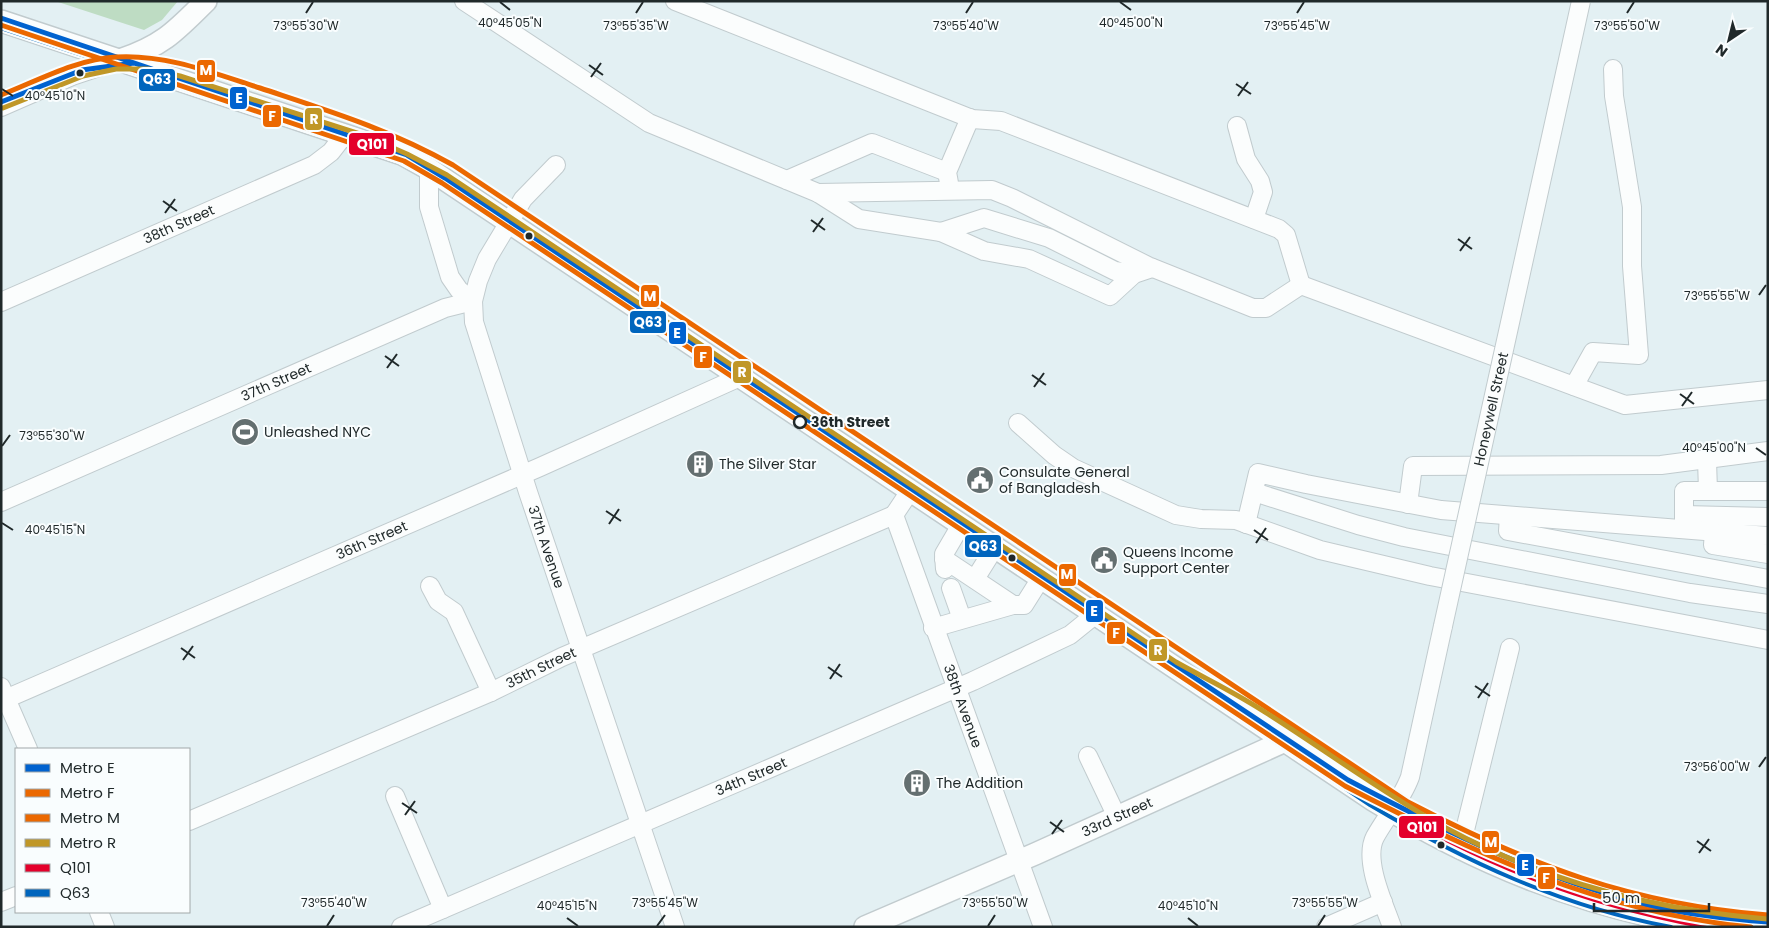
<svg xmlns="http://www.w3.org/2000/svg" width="1769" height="928" font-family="Poppins,sans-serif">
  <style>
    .green { fill: #bedcc3 }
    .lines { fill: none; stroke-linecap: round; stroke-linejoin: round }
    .minor-casing { stroke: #c1cbce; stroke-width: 20 }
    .major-casing { stroke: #c1cbce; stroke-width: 24 }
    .minor { stroke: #fbfdfd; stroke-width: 18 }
    .major { stroke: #fbfdfd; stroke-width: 21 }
    .minor-bridge-casing { stroke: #c1cbce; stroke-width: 20; stroke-linecap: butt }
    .minor-bridge { stroke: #fbfdfd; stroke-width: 18 }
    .bus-1-casing { stroke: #f9fdfe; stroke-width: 8 }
    .bus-2-casing { stroke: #f9fdfe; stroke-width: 8 }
    .bus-1 { stroke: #e4002b; stroke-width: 4 }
    .bus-2 { stroke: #0065bd; stroke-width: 4 }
    .metro-1-casing { stroke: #f9fdfe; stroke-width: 9 }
    .metro-2-casing { stroke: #f9fdfe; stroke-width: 9 }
    .metro-3-casing { stroke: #f9fdfe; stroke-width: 9 }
    .metro-4-casing { stroke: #f9fdfe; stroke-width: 9 }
    .metro-1 { stroke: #0062cf; stroke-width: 5 }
    .metro-2 { stroke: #eb6800; stroke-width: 5 }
    .metro-3 { stroke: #eb6800; stroke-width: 5 }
    .metro-4 { stroke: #c09727; stroke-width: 5 }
    .ticks { fill: none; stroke: #20292a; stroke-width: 2 }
    .bus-dot { fill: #20292a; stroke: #f9fdfe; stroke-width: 2 }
    .stop-dot { fill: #f9fdfe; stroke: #20292a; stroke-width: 2.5 }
    .labels { text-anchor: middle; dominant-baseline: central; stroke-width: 4; stroke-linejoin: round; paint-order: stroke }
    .street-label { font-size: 14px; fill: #20292a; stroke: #f9fdfe }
    .stop-label { font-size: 14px; font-weight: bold; fill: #20292a; stroke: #f9fdfe; text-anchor: start }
    .poi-label { font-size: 14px; fill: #20292a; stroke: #f9fdfe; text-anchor: start }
    .ticks-label { font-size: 12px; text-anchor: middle; fill: #20292a; stroke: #f9fdfe; stroke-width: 4; stroke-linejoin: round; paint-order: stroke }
    .line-badge { stroke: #f9fdfe; stroke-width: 2 }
    .badge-label { font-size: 14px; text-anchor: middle; font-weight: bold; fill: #fff }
  </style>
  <rect width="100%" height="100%" fill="#e3f0f3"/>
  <path class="green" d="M55,1H178L162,20L144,30Z"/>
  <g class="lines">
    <g class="minor-casing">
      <g id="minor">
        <path d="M464,1L649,123L818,193L859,219L941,232L984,251L1029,259L1110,296L1134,274L1152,268"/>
        <path d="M675,1L972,119L1001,121L1279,229L1286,235L1301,285"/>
        <path d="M1,107L72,76L120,60"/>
        <path d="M1237,126L1246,159L1260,181L1263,192L1254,219"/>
        <path id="s1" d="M556,165L523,199L487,259L478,281L473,301L474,322L528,492L675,927"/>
        <path d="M429,169V207L450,277L459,290L473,301"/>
        <path d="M787,180L872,143L947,172"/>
        <path d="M949,183L947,172L970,118"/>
        <path d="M818,193L992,190L1012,198L1148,266L1253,308H1266L1301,285"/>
        <path d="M941,232L984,218L1049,238L1115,271L1134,274"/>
        <path d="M1301,285L1625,405L1768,390"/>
        <path id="s2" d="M1,302L314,165L331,152L345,134"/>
        <path d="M1574,386L1593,352L1639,355L1632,266V207L1614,96L1613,69"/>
        <path d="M1018,423L1054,455L1073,468L1176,515L1201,519L1236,520L1320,550L1430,576L1768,640"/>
        <path d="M1707,460L1708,491"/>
        <path id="s3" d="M910,491L894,515L1043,927"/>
        <path d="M1254,492L1358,525L1404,537L1690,593L1768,604"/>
        <path id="s4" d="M1,502L445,308L473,301"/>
        <path d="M1408,504L1413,466L1661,465L1768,451"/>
        <path d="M1684,515L1768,517"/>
        <path d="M1509,516L1508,531L1768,579"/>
        <path d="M1246,524L1258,473L1306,484L1441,510L1768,536"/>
        <path d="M1684,529V491H1768"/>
        <path d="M1714,532L1713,545L1768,554"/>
        <path d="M944,559L1013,605"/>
        <path d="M945,569L944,554L961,525"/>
        <path d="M975,579L995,547"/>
        <path d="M430,586L438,601L454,612L491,692"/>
        <path d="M951,588L962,619"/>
        <path d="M933,628L1013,605H1024L1041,578"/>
        <path d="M1,687L28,749"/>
        <path id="s5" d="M1,701L540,467L740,377"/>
        <path d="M1088,756L1117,817"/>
        <path d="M395,796L443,909"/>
        <path id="s6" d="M189,821L491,692L562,657L894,515"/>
        <path d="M1460,850L1510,648"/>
        <path d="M1,902L16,896"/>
        <path d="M99,912L105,927"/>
        <path id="s7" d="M401,927L973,681L1070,635L1096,614"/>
        <path d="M1326,927L1383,902"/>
        <path d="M1392,927C1384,904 1363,860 1375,837C1386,817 1402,799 1410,777L1443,626"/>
      </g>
    </g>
    <g class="major-casing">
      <g id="major">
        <path d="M1,21L402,154L429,169L1373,800C1477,864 1585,908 1707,927"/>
        <path d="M120,60C162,46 175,32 206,1"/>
        <path id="s8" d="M865,927L1035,854L1285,741"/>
      </g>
    </g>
    <use href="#minor" class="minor"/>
    <use href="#major" class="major"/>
    <g class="minor-bridge-casing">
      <g id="minor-bridge">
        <path id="s9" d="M1443,626L1581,1"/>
      </g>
    </g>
    <use href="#minor-bridge" class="minor-bridge"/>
    <g class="bus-1-casing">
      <path id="bus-1" d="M120,60L402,154L429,169L1373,800C1482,864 1581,904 1706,927
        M1,107L72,76L120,60"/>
    </g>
    <g class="bus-2-casing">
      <path id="bus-2" d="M1,28L399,160L426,174L1370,805C1464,861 1563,907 1671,927"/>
    </g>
    <use href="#bus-1" class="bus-1"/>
    <use href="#bus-2" class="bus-2"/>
    <g class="metro-1-casing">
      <path id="metro-1" d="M1,18L407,155L445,178L1348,780C1446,832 1546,881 1655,907C1692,915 1730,919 1768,922
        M1,102L82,70L134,63"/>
    </g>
    <g class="metro-2-casing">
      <path id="metro-2" d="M1,25L404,161L442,183L1345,786C1476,854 1602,913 1751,927"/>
    </g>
    <g class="metro-3-casing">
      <path id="metro-3" d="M1,95C37,81 77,59 116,57C166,54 213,73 260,88C329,111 389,129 453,165L1408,802C1529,865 1631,904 1768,915"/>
    </g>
    <g class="metro-4-casing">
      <path id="metro-4" d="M3,108L83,76L116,69H148L180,76L366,136L407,154L447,175L1176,662C1206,679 1238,694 1268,714C1328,752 1384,794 1446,828C1546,882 1655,910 1767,919"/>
    </g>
    <use href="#metro-1" class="metro-1"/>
    <use href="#metro-2" class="metro-2"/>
    <use href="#metro-3" class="metro-3"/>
    <use href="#metro-4" class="metro-4"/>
  </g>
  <path class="ticks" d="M500,2L510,10M1120,2L1131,10M306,13L313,2M636,13L643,2M966,13L973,2M1297,13L1304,2M1627,13L1634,2M589,65L603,75M591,77L601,63M1236,84L1251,94M2,89L13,96M1238,96L1248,82M163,201L177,211M165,213L175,199M811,220L825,230M813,232L823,218M1458,239L1472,249M1460,251L1470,237M1759,295L1766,285M385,356L399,366M387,368L397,354M1032,375L1046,385M1034,387L1044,373M1680,394L1694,404M1682,406L1692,392M2,446L10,435M1756,448L1766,455M606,511L621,521M2,523L13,530M609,524L619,509M1254,530L1268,540M1256,543L1266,528M181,648L195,658M183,660L193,646M828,667L842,677M830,679L840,664M1475,686L1490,696M1478,698L1488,683M1759,767L1766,757M402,803L417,813M405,815L415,801M1050,822L1064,832M1052,834L1062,820M1697,841L1711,851M1699,853L1709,839M567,918L578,926M1188,918L1198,926M327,926L334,915M657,926L665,915M988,926L995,915M1318,926L1325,915"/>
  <defs>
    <g id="stadium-disc" transform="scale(1.4375)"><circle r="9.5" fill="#646f70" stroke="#f9fdfe"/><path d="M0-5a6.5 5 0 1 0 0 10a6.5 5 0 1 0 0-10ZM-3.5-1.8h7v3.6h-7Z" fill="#fff"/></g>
    <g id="building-disc" transform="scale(1.4375)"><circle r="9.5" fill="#646f70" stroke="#f9fdfe"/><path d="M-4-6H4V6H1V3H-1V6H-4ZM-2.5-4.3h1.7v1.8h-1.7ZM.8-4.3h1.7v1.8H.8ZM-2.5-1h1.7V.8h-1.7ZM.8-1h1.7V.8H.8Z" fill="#fff"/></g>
    <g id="civic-disc" transform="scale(1.4375)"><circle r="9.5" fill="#646f70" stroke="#f9fdfe"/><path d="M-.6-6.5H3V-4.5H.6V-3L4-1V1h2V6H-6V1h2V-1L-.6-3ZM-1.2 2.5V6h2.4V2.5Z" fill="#fff"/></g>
  </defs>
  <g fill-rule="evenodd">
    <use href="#stadium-disc" x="245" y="432"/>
    <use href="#building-disc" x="700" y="464"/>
    <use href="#civic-disc" x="980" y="480"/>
    <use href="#civic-disc" x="1104" y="560"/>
    <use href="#building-disc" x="917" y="783"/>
  </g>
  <g class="bus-dot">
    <circle cx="80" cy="73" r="4.5"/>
    <circle cx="529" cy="236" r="4.5"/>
    <circle cx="1012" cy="558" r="4.5"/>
    <circle cx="1441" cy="845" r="4.5"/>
  </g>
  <circle class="stop-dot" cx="800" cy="422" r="6"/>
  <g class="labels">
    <g class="street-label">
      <text stroke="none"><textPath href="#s2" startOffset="194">38th Street</textPath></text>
      <text stroke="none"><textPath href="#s4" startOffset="300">37th Street</textPath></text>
      <text stroke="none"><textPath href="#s9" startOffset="222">Honeywell Street</textPath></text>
      <text stroke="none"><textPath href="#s5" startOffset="404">36th Street</textPath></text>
      <text stroke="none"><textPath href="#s1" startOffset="419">37th Avenue</textPath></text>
      <text stroke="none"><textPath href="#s6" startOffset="384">35th Street</textPath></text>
      <text stroke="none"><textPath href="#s3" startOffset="232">38th Avenue</textPath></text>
      <text stroke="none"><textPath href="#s7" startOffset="381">34th Street</textPath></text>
      <text stroke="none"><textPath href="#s8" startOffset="275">33rd Street</textPath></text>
    </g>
    <g class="stop-label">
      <text x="811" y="422">36th Street</text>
    </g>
    <g class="poi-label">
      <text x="264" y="432">Unleashed NYC</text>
      <text x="719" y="464">The Silver Star</text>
      <text x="999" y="472">Consulate General<tspan x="999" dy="16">of Bangladesh</tspan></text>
      <text x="1123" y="552">Queens Income<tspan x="1123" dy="16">Support Center</tspan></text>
      <text x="936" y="783">The Addition</text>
    </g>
  </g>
  <g class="ticks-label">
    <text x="510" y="27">40°45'05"N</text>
    <text x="1131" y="27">40°45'00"N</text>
    <text x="306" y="30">73°55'30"W</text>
    <text x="636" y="30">73°55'35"W</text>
    <text x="966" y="30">73°55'40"W</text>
    <text x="1297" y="30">73°55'45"W</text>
    <text x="1627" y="30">73°55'50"W</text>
    <text x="55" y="100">40°45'10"N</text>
    <text x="1717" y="300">73°55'55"W</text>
    <text x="52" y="440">73°55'30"W</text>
    <text x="1714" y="452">40°45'00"N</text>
    <text x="55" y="534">40°45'15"N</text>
    <text x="1717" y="771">73°56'00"W</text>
    <text x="334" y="907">73°55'40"W</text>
    <text x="665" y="907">73°55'45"W</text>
    <text x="995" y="907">73°55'50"W</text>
    <text x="1325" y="907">73°55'55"W</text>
    <text x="567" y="910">40°45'15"N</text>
    <text x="1188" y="910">40°45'10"N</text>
  </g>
  <g class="line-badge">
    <rect x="196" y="59" width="20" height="24" rx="5" fill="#eb6800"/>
    <rect x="138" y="68" width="38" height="24" rx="5" fill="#0065bd"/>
    <rect x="229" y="86" width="19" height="24" rx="5" fill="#0062cf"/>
    <rect x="262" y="104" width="20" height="24" rx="5" fill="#eb6800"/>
    <rect x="304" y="107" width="19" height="24" rx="5" fill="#c09727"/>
    <rect x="348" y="132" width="47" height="24" rx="5" fill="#e4002b"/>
    <rect x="640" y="284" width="20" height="24" rx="5" fill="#eb6800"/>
    <rect x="629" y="310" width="38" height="24" rx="5" fill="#0065bd"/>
    <rect x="668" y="321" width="19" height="24" rx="5" fill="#0062cf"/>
    <rect x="693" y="345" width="20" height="24" rx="5" fill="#eb6800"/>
    <rect x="732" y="360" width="20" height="24" rx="5" fill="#c09727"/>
    <rect x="964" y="534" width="38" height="24" rx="5" fill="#0065bd"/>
    <rect x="1058" y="563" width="19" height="24" rx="5" fill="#eb6800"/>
    <rect x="1085" y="599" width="19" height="24" rx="5" fill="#0062cf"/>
    <rect x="1106" y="621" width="20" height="24" rx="5" fill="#eb6800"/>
    <rect x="1148" y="638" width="20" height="24" rx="5" fill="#c09727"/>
    <rect x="1398" y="815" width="47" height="24" rx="5" fill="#e4002b"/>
    <rect x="1481" y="830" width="19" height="24" rx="5" fill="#eb6800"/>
    <rect x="1516" y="853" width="19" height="24" rx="5" fill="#0062cf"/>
    <rect x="1537" y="866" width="19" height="24" rx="5" fill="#eb6800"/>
  </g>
  <g class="badge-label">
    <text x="206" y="75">M</text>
    <text x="157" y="84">Q63</text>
    <text x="239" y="103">E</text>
    <text x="272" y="121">F</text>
    <text x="314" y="124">R</text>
    <text x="372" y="149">Q101</text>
    <text x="650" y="301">M</text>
    <text x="648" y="327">Q63</text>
    <text x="677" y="338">E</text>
    <text x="703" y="362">F</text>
    <text x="742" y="377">R</text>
    <text x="983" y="551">Q63</text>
    <text x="1067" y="579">M</text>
    <text x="1094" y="616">E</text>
    <text x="1116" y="638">F</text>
    <text x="1158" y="655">R</text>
    <text x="1422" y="832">Q101</text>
    <text x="1491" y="847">M</text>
    <text x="1525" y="870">E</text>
    <text x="1546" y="883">F</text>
  </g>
  <rect width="1769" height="928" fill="none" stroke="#20292a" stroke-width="5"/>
  <rect x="15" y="748" width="175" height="165" fill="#f9fdfe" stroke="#a2a8a9"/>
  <rect x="25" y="764" width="25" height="8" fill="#0062cf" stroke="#a2a8a9"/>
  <text x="60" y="773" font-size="15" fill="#20292a">Metro E</text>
  <rect x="25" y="789" width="25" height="8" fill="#eb6800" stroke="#a2a8a9"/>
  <text x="60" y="798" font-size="15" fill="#20292a">Metro F</text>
  <rect x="25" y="814" width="25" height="8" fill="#eb6800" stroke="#a2a8a9"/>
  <text x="60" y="823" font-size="15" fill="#20292a">Metro M</text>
  <rect x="25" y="839" width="25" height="8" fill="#c09727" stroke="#a2a8a9"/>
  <text x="60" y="848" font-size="15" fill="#20292a">Metro R</text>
  <rect x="25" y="864" width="25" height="8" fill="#e4002b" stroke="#a2a8a9"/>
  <text x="60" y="873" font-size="15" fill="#20292a">Q101</text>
  <rect x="25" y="889" width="25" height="8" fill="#0065bd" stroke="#a2a8a9"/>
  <text x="60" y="898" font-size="15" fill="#20292a">Q63</text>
  <g transform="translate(1729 40) rotate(215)" stroke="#f9fdfe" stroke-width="4" paint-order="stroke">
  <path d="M0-4L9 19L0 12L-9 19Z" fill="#20292a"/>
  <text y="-8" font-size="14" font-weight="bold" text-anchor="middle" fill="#20292a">N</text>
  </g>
  <path d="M1594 903v8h115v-8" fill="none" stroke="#20292a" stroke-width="2.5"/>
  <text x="1602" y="903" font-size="15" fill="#20292a" stroke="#f9fdfe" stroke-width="4" paint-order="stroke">50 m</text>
</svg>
